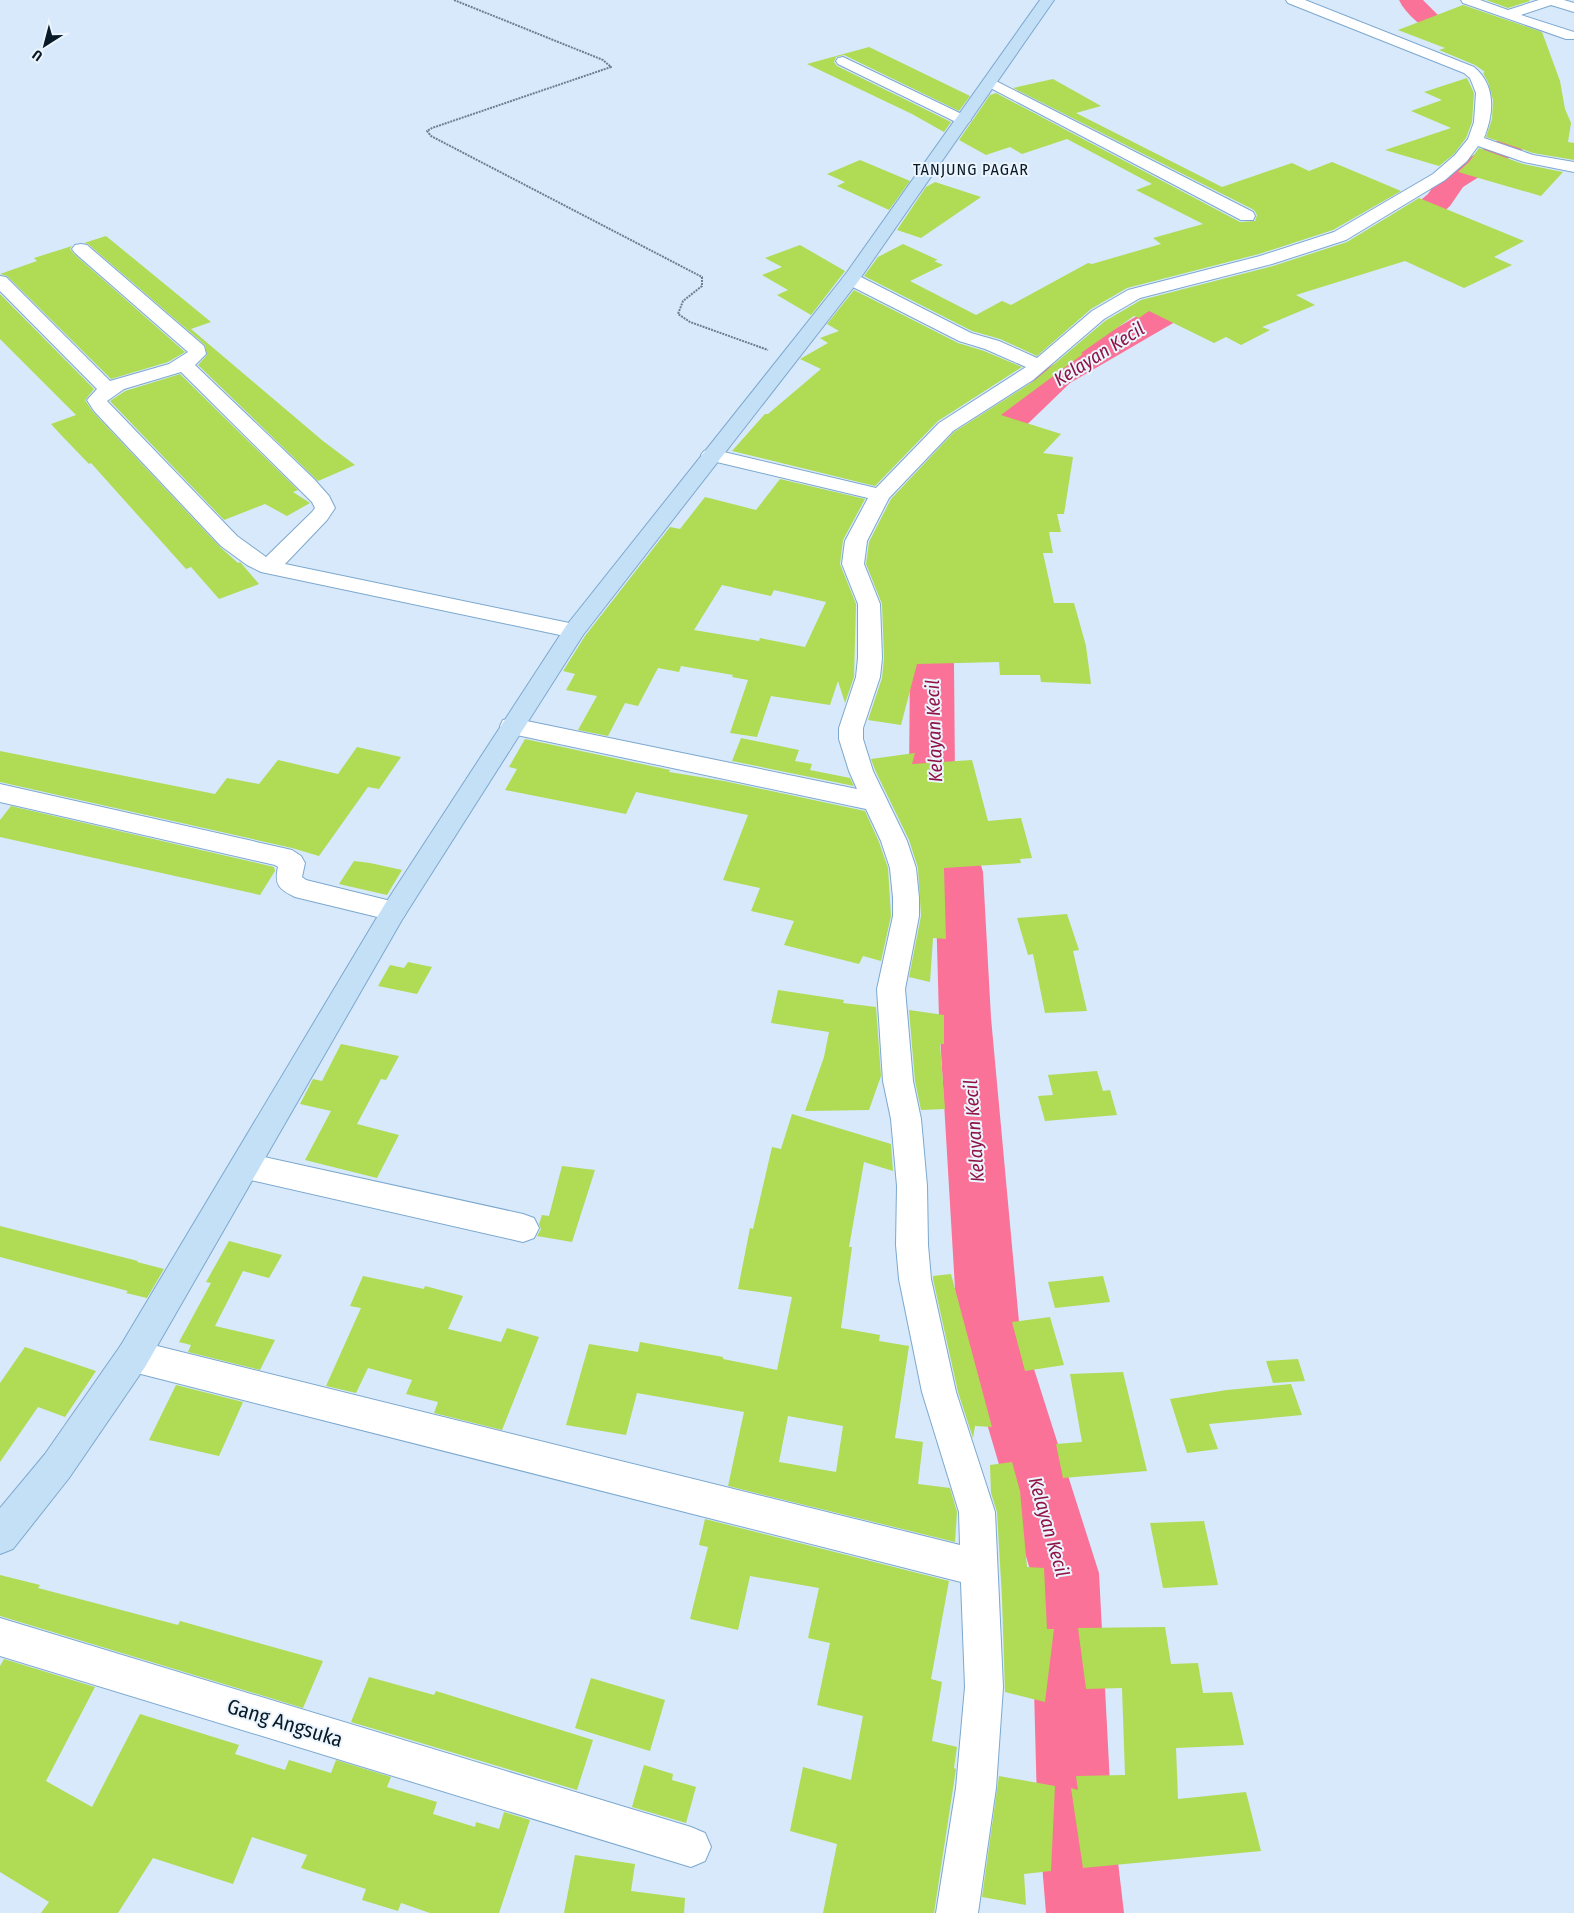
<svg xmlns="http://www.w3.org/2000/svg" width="1574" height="1913" font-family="'Fira Sans Condensed',sans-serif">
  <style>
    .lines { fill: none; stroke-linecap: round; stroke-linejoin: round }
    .river { fill: #fa7297; fill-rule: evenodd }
    .building { fill: #afdb55; fill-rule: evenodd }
    .street-casing { stroke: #7ca8cf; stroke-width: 2 }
    .secondary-casing { stroke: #7ca8cf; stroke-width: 2 }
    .path { stroke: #6d7f8f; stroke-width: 2; stroke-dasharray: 2 1; stroke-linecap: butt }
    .street { fill: #fff; fill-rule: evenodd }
    .secondary { fill: #c4e0f6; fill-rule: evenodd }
    .labels { text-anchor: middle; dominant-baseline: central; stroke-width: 4; stroke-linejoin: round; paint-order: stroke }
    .far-quarter-label { font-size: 16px; letter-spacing: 1px; fill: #081a28; stroke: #ecf5fd }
    .water-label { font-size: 19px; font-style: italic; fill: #8f1343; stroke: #ecf5fd }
    .near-street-label { font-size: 21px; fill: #081a28; stroke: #ecf5fd }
  </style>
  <rect width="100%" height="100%" fill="#d7e9fa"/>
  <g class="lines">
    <path class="river" d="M1399,0H1423L1438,15L1525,66L1530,76C1525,82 1520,89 1520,97C1523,120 1541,123 1523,149L1463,187L1450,206L1419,234L1385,248L1374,250L1363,248L1358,241L1363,234L1397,220L1428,194L1441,175L1500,139C1510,111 1480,106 1502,76C1474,58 1412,29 1399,0Z
      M1226,282L1238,285L1242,292L1238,299L1187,315L1070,383L975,475L962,478L949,475L943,467L949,459L1046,369L1163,301Z
      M914,583L929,587L935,596L954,664L955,777L983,872L991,1018L1019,1322L1099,1573L1111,1803L1124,1913H1046L1037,1803L1031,1573L957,1322L939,1018L935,872L909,777L910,664L893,596L899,587Z"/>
  </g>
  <path class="building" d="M1486,0H1529L1530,1L1508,8Z
    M1463,5L1542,32L1560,81L1565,109L1571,123L1568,142L1574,143V160L1533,153L1486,137L1492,119L1493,100L1488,82L1483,73L1485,72L1475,65L1439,50L1445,48L1398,30Z
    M869,47L970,96L959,111L844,55L836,57L834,62L837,66L951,122L944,132L912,114L807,64Z
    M1467,78L1474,93L1472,122L1466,138L1454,154L1439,166L1385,150L1451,128L1411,111L1442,100L1424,92Z
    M1053,79L1101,106L1076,113L1222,187L1292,163L1309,171L1332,162L1401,191L1333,230L1259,254L1127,288L1091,309L1037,356L1000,339L972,331L864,276L878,257L903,244L938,260L934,261L943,265L910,281L976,315L1002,301L1011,305L1088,263L1092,264L1161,244L1153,238L1203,224L1136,190L1152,184L1067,139L1022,154L1010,147L986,155L959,140L990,95L996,93L1240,222L1255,221L1257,215L1254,210L1013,88Z
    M1479,148L1523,164L1563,172L1541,196L1458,172L1469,162Z
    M860,160L910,181L889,210L837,186L845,182L827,174Z
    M935,182L981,197L921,238L897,230L926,187Z
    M1419,198L1524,241L1494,257L1512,265L1464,288L1405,261L1296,295L1315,305L1262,327L1270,330L1241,345L1226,337L1214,343L1149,311L1139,318L1134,316L1081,353L1083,354L1001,415L1061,434L1043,453L1073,457L1064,514H1057L1061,532H1049L1053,553H1043L1054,603H1074L1086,646L1091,684L1041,682L1040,675H1000L999,662L917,664L901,725L868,720L882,678L884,658L882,604L866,564L869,542L891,499L954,432L1034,381L1105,321L1141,300L1273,266L1347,242Z
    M106,236L211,322L191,329L323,441L355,465L318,481L198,365L207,355L205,345L88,244L84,243Z
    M800,245L845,271L811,315L777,295L788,290L762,275L782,267L765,258Z
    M72,246L70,249L74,254L185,352L168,362L111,379L7,276L0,274L37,261L34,258Z
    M854,290L958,343L984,351L1022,367L938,421L875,486L732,451L765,414H768L821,369L800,359L828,343L820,338L839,331L827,324Z
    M0,294L94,389L85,400L93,412L220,547L238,563L240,562L259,584L219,599L191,567L186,569L91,463L89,464L62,436L51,424L76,415L0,339Z
    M180,374L298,490L293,492L310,503L287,516L265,504L224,520L110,401L125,391Z
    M780,479L865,499L843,540L840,564L856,604L854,677L845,703L838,681L830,705L771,696L757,737L730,733L748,680L732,677L733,675L681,666L679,672L658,668L638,706L625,703L608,736L578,730L597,696L566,690L575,674L563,671L585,636L670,527L680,529L705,497L756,510ZM722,585L771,596L774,590L826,602L805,647L760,638L759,641L694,630Z
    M741,738L799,750L795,761L812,764L810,770L850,778L854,786L732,761Z
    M525,739L670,770L669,772L724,781L865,811L879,842L888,868L891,916L881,961L863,956L859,964L784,945L794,921L751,911L760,888L723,880L748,815L636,792L626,814L505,790L517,769L509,767Z
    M357,747L401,757L379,789L368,787L319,856L292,848L0,782V751L215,794L227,778L259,784L278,760L338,774Z
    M915,753L912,764L972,760L988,821L1021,818L1032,858L1020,859L1021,863L944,868L946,939L933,938L930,982L909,977L921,916L918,868L909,840L875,770L871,759Z
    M11,806L274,867L275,871L260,895L0,837V820Z
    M354,861L370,863L402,870L387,895L339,884Z
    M1067,914L1079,950L1073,951L1087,1011L1045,1013L1033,954L1028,955L1017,918Z
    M408,962L432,967L417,994L378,986L390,965L404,968Z
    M778,990L844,1000L843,1003L876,1007L881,1076L869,1110L805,1111L824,1057L829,1032L771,1023Z
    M909,1010L944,1015V1044H940L945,1109L921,1110L915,1081Z
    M341,1044L399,1056L386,1080L381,1079L357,1124L399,1135L377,1178L305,1160L331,1111L300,1104L313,1079L322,1081Z
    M1097,1071L1103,1091L1110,1090L1117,1115L1045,1121L1038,1096L1053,1095L1048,1075Z
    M792,1114L891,1144L893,1171L864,1162L849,1247H852L841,1328L880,1335L879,1341L909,1346L895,1438L923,1442L918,1484L950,1488L957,1512L955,1542L728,1486L744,1412L637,1393L626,1435L566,1425L589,1344L638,1352L640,1342L723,1357V1359L777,1370L792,1297L738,1289L750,1228L753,1229L772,1147L781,1149ZM788,1416L843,1426L836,1472L779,1462Z
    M562,1166L595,1170L572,1242L537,1236L541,1229L539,1224L542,1215L549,1216Z
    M0,1226L138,1261L137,1262L164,1269L147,1298L126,1293L128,1291L0,1257Z
    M229,1241L282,1255L269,1278L243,1271L215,1326L275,1340L260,1370L188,1352L191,1345L179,1342L211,1283L206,1282Z
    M951,1274L992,1427L975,1426L973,1438L958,1392L933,1279V1276Z
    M363,1276L424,1289L425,1286L463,1296L448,1329L501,1342L507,1328L539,1337L502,1430L434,1413L438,1402L406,1394L412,1380L368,1368L356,1393L326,1386L361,1308L350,1306Z
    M1103,1276L1110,1302L1055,1308L1048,1282Z
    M1050,1317L1064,1365L1025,1371L1012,1322Z
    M25,1347L96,1371L65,1417L38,1407L0,1462V1383Z
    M1298,1359L1305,1381L1273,1383L1266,1361Z
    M1123,1372L1147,1471L1063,1478L1056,1444L1082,1442L1070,1374Z
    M1291,1384L1302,1415L1209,1424L1218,1449L1187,1453L1170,1399L1227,1390Z
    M176,1385L243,1402L219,1456L149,1440Z
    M1012,1462L1020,1491L1027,1567L1044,1568L1047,1629H1054L1045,1702L1005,1692L1002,1598L997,1512L991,1493L990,1465Z
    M705,1519L949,1581L931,1679L942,1682L932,1741L957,1747L954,1768L956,1769L934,1913H823L837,1844L790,1831L803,1767L851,1780L863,1716L817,1705L830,1643L808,1638L819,1588L750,1576L738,1630L690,1619L708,1547L699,1545Z
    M1204,1521L1218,1585L1163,1588L1150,1523Z
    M0,1575L40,1585L38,1588L178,1625L180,1621L323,1661L303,1708L0,1616Z
    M1165,1627L1171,1664L1198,1663L1203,1693L1232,1692L1244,1745L1176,1748L1178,1799L1246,1792L1261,1851L1083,1868L1071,1788L1078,1790L1076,1776L1125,1775L1122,1688L1086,1689L1078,1628Z
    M4,1659L95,1687L46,1781L92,1807L140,1714L239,1745L235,1754L285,1770L289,1760L331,1773L336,1760L391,1777L387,1787L437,1802L433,1814L475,1827L476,1822L499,1829L504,1812L530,1820L499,1913H430L401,1903L398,1911L362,1900L366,1889L301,1868L307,1855L252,1837L233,1884L153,1858L118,1913H41L49,1902L0,1872V1666Z
    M369,1677L434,1695L436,1691L593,1740L577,1790L351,1722Z
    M591,1678L665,1700L650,1751L575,1728Z
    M644,1765L673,1774L672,1780L696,1787L686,1823L632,1807Z
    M999,1776L1055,1786L1051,1871L1024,1874L1026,1905L982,1897Z
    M575,1855L635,1864L631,1891L685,1898L684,1913H564Z"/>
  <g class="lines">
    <g class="street-casing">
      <path id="street" d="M1286,0H1305L1474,67C1496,85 1494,113 1484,138L1533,155L1574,162V172L1524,162L1478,146L1467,161L1445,180L1346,240L1272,264L1140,298L1104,319L1033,380L953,431L889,498L867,541L864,564L880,604L882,658L880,677L863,728V739L873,771L907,841L916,868L919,898V916L905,989L913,1081L921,1119L927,1186L928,1245L931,1279L956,1392L995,1512L1003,1687L996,1788L978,1913H936L956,1788L965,1687L961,1582L133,1372L121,1367L116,1356L121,1345L133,1340L960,1545L959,1512L922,1392L899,1279L896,1245L897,1186L891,1119L883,1081L877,989L893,916V898L890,868L881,841L866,809L512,734L503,732L500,726L503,720L512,718L857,789L849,771L839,739V728L856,677L858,658V604L842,564L845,541L868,498L704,459L701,455L704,451L711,449L876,488L939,423L1026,367L985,349L959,341L845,283L842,279L845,275L851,274L857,275L971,333L999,341L1037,358L1092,311L1128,290L1260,256L1334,232L1433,174L1455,155L1468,139L1474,122L1476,93L1470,78L1464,73L1288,3Z
        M1461,0H1480L1508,10L1539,0H1564L1574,3V12L1551,5L1521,15L1574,32V39H1566L1463,3Z
        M843,57L968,117L971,120L968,123H958L838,64L836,61L838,58Z
        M990,78L1253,212L1255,216L1253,220H1241L985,85L983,82L985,79Z
        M81,244L87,245L204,346L206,354L195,365L314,479L329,496L335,508L327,520L285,564L574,624L582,626L585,631L582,636L574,638L261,572L247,565L221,546L94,411L87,400L97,389L0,291V276L6,277L110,381L169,364L188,352L75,253L72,249L75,245ZM181,372L312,502L315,508L312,512L266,557L237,536L107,401L124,389Z
        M0,784L292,850L301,856L305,863L302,877L306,880L403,904L407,911L403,918L394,921L295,897C279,889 274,885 278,867L275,865L0,802Z
        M246,1153L523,1214L534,1218L539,1228L534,1238L523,1242L246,1179L235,1175L231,1166L235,1157Z
        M0,1618L691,1827L705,1833L711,1847L705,1861L691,1867L0,1656Z"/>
    </g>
    <g class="secondary-casing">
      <path id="secondary" d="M1040,0H1054L857,283L583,635L403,918L145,1367L69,1478L13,1549L0,1554V1508L45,1454L121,1345L385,904L566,626L845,275Z"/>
    </g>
    <path class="path" d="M454,0L603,60L611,67L432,128L427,131L431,136L702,277V286L683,301L678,314L690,322L768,350"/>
    <use href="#street" class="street"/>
    <use href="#secondary" class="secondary"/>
  </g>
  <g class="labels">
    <g class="far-quarter-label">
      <text x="971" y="169">TANJUNG PAGAR</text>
    </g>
    <g class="water-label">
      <text transform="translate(1099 354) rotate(-32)">Kelayan Kecil</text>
      <text transform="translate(934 731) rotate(-92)">Kelayan Kecil</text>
      <text transform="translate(974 1131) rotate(-94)">Kelayan Kecil</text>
      <text transform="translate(1049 1527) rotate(74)">Kelayan Kecil</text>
    </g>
    <g class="near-street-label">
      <text transform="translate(285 1723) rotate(17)">Gang Angsuka</text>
    </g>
  </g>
  <g transform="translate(45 45) rotate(216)" stroke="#ecf5fd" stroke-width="4" paint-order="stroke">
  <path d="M0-4L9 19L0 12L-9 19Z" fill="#081a28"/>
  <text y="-8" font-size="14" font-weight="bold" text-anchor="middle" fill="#081a28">U</text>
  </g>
</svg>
